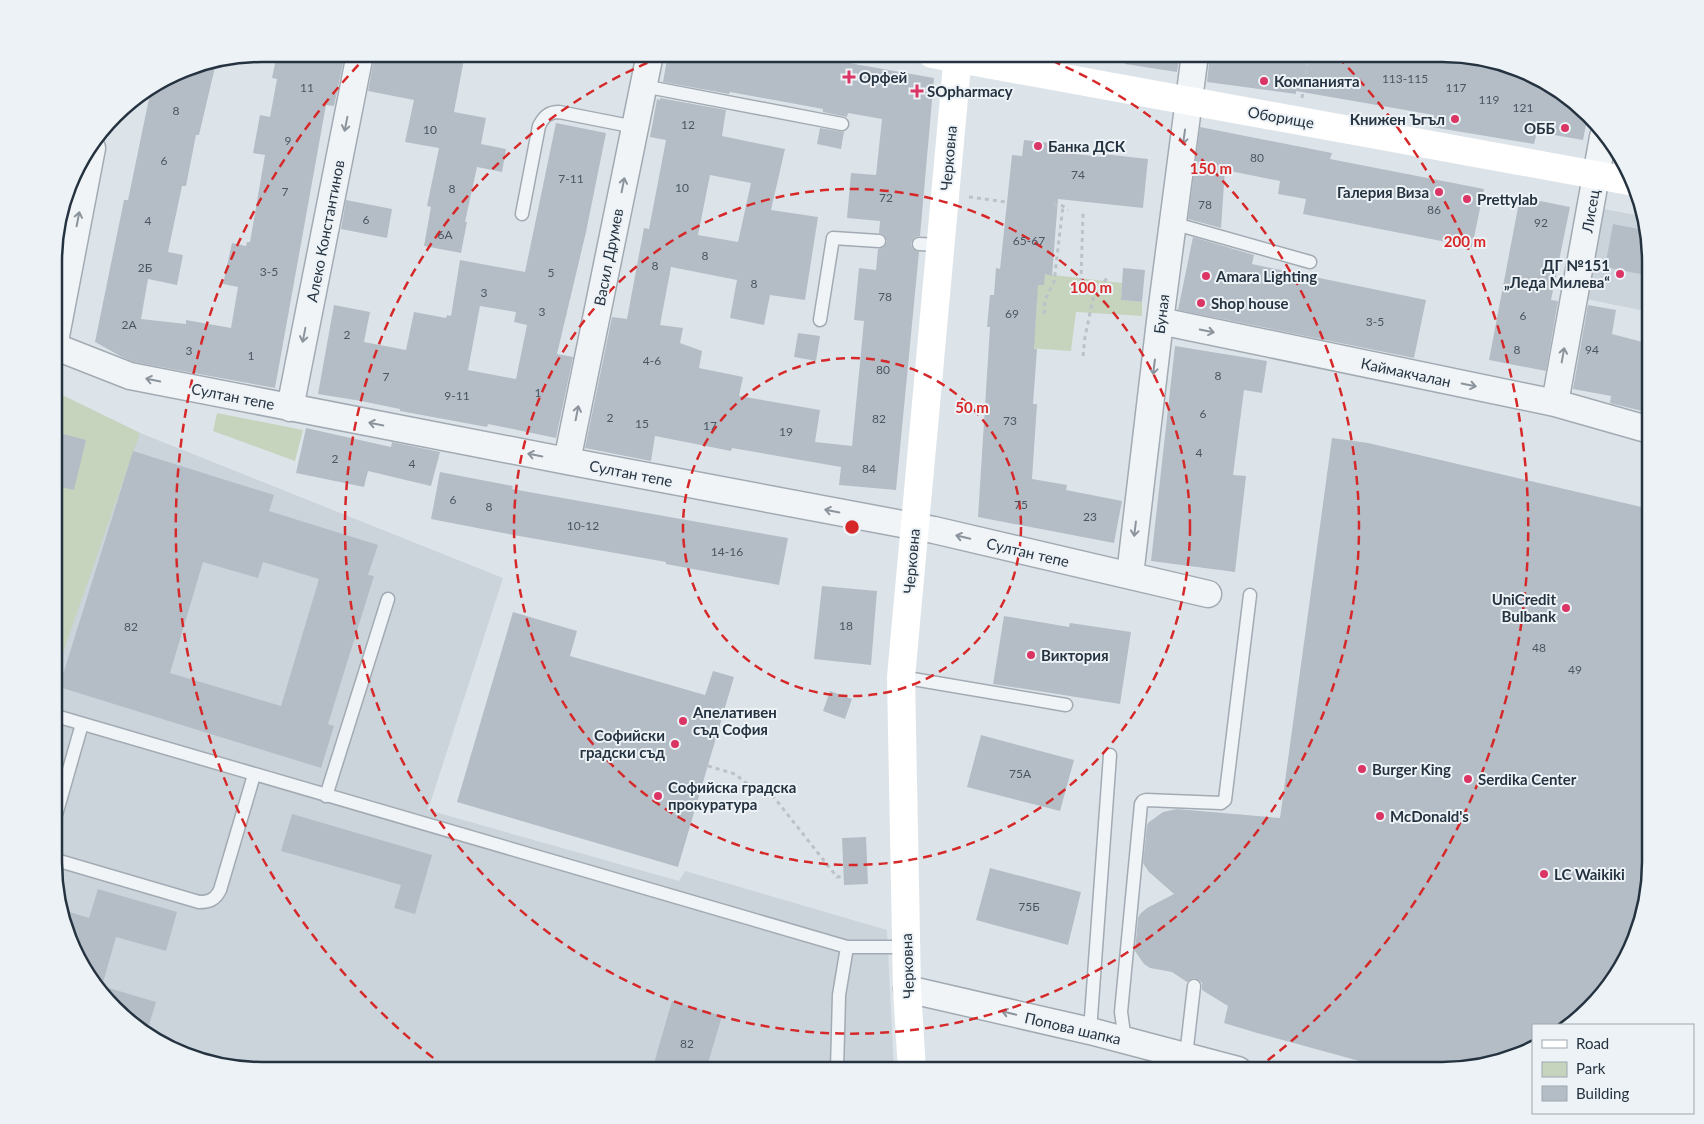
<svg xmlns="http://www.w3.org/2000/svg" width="1704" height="1124" font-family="Lato,sans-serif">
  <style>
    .built { fill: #cbd3db }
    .green { fill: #c6d4be }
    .building { fill: #b4bdc6; fill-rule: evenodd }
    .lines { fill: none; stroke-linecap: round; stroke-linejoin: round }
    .lane-casing { stroke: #a2abb3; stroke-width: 15 }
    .street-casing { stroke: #a2abb3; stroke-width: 29 }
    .path { stroke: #bcc2c8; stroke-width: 3; stroke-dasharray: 4 4; stroke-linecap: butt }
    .lane { stroke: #f1f4f7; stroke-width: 12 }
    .street { stroke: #f1f4f7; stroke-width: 26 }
    .secondary { stroke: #fff; stroke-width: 28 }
    .oneway { stroke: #8b949c }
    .ring { fill: none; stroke: #d62828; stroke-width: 2.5; stroke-dasharray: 9 6 }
    .poi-dot { fill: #db3565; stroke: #edf2f6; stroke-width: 2 }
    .labels { text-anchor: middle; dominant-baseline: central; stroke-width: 4; stroke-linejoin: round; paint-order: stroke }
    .number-label { font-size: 12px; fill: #495662 }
    .poi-label { font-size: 15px; font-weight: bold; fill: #253341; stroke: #edf2f6; text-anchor: start }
    .street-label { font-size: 15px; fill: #253341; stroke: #edf2f6 }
    .rim { fill: none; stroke: #253341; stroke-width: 2.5 }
    .centre { fill: #d62828; stroke: #edf2f6; stroke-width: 2.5 }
    .ring-label { font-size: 15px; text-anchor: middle; font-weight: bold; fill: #d62828; stroke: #edf2f6; stroke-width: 4; stroke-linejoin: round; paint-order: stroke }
  </style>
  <rect width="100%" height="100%" fill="#dde4e9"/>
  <path class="built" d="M1604,209L1640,216L1650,249V312L1586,299Z
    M56,392L140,433L503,578L428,810L679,881L685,871L887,930L894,1070H262L196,1059L146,1035L82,966L56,889Z"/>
  <path class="green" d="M1045,274L1122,283L1121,300L1142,302V316L1076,312L1071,351L1026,348L1035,330L1037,299L1034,284Z
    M56,392L140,433L56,673Z
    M217,413L303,430L295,461L213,431Z"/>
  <path class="building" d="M277,54H345L334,106L326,105L275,388L134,362L122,357L95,342L124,200H128L151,89L183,70L216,63L199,135H196L186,186H182L168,252L183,255L177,285L148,279L141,319L186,324V320L231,328L238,287L223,284L232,243L246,246L247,242H250L265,155L253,153L260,115L270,117L277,79L272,78Z
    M375,54H465L454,112L486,118L481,144L506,149L502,172L477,167L465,222H467L461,253L424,246L431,207L427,206L439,148L405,142L414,100L368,91Z
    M668,54H798L934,78L920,236L915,237L911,243L912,248L919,252L896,490L839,485L841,467L732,448L731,451L655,436L651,461L585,448L612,317L627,319L644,228L649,229L666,140L650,137L657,99L660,100V98L726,110L722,136L785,149L771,210L818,217L805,300L770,295L764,325L730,318L737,280L671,267L660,325L683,328L680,343L702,351L699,368L743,377L739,396L820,410L815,442L852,446L864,321L854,320L859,268L876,270L878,249L883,248L887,241L884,235L879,233L880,221L847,218L851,173L876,175L882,119L848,113L847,117L823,112V109L730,92L729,94L663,82ZM710,175L751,183L738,242L698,235Z
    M1126,54H1180L1177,72L1125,64Z
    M1210,54H1289L1320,59V54H1442L1508,65L1558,89L1587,120L1583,140L1537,132L1534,144L1432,127L1434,115L1296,91V94L1207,82Z
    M556,123L606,133L586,232L557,354L573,357L556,438L488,424L487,427L400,411V409L361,401L318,394L334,305L370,312L364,342L406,350L414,312L446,318L447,315L451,316L460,260L525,272ZM480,306L516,312L514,322L527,325L516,379L468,370Z
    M1200,127L1332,153L1330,159L1484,189L1472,247L1303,214L1306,199L1278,194L1280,181L1225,170L1221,228L1188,219Z
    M820,128L844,132L841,149L817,144Z
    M1024,140L1067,145L1066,153L1103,157V154L1148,159L1143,208L1058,199L1052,276L1045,274L1044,285H1038L1034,349H1037L1033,404H1037L1032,479L1067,485L1066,490L1122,501L1114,543L978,517L990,327H987L990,295H994L996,268L1000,269L1012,155L1022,156Z
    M1520,197L1570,207L1551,300L1558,301L1546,371L1489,360Z
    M346,200L392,209L387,238L341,229Z
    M1613,224L1644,230L1650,248L1645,275L1605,267Z
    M1193,237L1254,255L1252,264L1426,300L1414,358L1178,310Z
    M1123,268L1145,270L1142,302L1121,300Z
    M1588,305L1616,310L1612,334L1650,344V380L1642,411L1610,403L1611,396L1573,389Z
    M798,333L820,336L816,361L794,357Z
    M1175,346L1267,361L1262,393L1244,390L1233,475L1246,476L1235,572L1151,561Z
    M306,428L391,447L392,442L440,452L431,486L368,471L364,487L296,473Z
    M56,432L86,440L74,490L56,486Z
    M1332,438L1368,443L1650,509V875L1639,928L1615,978L1564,1025H1533V1046L1455,1070H1392L1257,1033L1224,1023L1228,1006L1202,990V983L1199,980L1194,978L1187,982L1172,972L1150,968L1144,964L1135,951L1138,918L1140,914L1147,908L1174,894L1149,872L1143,863L1147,825L1149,822L1163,812L1177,809L1280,818Z
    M133,451L274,495L269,511L378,545L368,575L374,576L328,724L334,726L321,768L59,687ZM203,562L258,578L263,562L319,579L281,706L170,673Z
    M440,472L513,486L512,489L788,538L779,585L666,564V562L503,533L431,519Z
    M822,586L877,591L871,665L814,659Z
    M513,612L577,631L570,656L705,695L713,671L734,677L678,867L457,802Z
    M1004,616L1069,627L1070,623L1131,632L1120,704L993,684Z
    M830,691L852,699L845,719L823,711Z
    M981,735L1074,760L1060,811L967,787Z
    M292,814L432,855L415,914L394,908L401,885L281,851Z
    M866,837L868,884L844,885L842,838Z
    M990,868L1081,892L1068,945L976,920Z
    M98,889L177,912L166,951L116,937L102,986L156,1002L146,1035L82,966L63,910L89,918Z
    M672,1001L722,1016L706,1070H652Z"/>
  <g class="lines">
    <g class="lane-casing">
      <path id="lane" d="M643,86L842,124
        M522,214L539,126C544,116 549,112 559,112L635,127
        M1172,223L1310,262
        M919,244L940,245
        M820,320L833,238L879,241
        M901,677L1066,705
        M56,716L847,947H906
        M326,796L388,599
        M56,815L82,724
        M56,860L199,902C209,902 215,900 220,890L254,775
        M1090,1031L1110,755
        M1125,1040L1121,1012L1141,804L1143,801L1146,800L1221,803L1225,800L1250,595
        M1186,1056L1194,986
        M837,1070L839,995L847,947
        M1163,1070L1168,1051"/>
    </g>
    <g class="street-casing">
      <path id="street" d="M1160,321L1555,403L1650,430
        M56,336L92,148
        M56,347L130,376L567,461L934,530L1208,594
        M1555,403L1603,137
        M290,408L360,54
        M567,461L650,54
        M1130,575L1160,321L1195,54
        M907,989L1090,1031L1238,1070"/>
    </g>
    <path class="path" d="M1302,98L1309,54
      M969,197L1007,202
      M1053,204L1063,206L1068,210
      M1094,294L1108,277
      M1044,314L1045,300L1054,282L1063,206
      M1083,356L1085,337L1094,294L1081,279L1083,213
      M708,766L735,774L746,783L769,791L837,877L844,876"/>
    <use href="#lane" class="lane"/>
    <use href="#street" class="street"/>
    <path class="secondary" d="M932,54L1629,181
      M912,1070L907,989L901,677L958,54"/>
  </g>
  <defs><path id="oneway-shaft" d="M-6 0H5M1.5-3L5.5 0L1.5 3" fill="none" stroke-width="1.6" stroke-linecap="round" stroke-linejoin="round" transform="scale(1.25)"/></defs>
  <g class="oneway">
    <use href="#oneway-shaft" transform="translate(346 124) rotate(101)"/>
    <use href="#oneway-shaft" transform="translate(1184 137) rotate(98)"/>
    <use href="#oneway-shaft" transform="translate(623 185) rotate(-79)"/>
    <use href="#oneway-shaft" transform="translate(78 219) rotate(-79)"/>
    <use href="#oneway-shaft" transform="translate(1207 331) rotate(12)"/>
    <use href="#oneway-shaft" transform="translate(304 335) rotate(101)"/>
    <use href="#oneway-shaft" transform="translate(1563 355) rotate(-80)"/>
    <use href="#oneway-shaft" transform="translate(1154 367) rotate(97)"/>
    <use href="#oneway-shaft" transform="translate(153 380) rotate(-169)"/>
    <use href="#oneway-shaft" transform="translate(1469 385) rotate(12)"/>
    <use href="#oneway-shaft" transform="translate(577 413) rotate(-79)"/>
    <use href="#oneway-shaft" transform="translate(376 424) rotate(-169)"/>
    <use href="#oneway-shaft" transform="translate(535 455) rotate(-169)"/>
    <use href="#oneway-shaft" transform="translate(832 511) rotate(-169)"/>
    <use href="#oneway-shaft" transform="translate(1135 529) rotate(97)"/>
    <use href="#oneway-shaft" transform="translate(963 537) rotate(-167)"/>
    <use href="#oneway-shaft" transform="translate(1009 1013) rotate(-167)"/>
  </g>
  <g class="ring">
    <circle cx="852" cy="527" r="169"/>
    <circle cx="852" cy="527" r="338"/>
    <path d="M1038 55A507 507 0 1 1 666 55"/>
    <path d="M445 1067A676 676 0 0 1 366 57M1338 57A676 676 0 0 1 1259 1067"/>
  </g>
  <g class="poi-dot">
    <path d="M846.5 69.5h5v5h5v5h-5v5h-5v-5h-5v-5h5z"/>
    <circle cx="1264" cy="81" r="5"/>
    <path d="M914.5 83.5h5v5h5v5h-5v5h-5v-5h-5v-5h5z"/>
    <circle cx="1455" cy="119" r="5"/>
    <circle cx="1565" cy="128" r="5"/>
    <circle cx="1038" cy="146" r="5"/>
    <circle cx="1439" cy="192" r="5"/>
    <circle cx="1467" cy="199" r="5"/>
    <circle cx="1620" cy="274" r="5"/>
    <circle cx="1206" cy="276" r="5"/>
    <circle cx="1201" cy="303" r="5"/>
    <circle cx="1566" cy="608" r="5"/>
    <circle cx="1031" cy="655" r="5"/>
    <circle cx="683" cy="721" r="5"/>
    <circle cx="675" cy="744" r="5"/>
    <circle cx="1362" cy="769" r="5"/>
    <circle cx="1468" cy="779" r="5"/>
    <circle cx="658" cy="796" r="5"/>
    <circle cx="1380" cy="816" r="5"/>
    <circle cx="1544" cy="874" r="5"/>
  </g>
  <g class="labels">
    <g class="number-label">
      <text x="1405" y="78">113-115</text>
      <text x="307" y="87">11</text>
      <text x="1456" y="87">117</text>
      <text x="1489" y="99">119</text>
      <text x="1523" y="107">121</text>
      <text x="176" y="110">8</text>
      <text x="688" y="124">12</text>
      <text x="430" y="129">10</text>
      <text x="288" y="140">9</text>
      <text x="1257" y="157">80</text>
      <text x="164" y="160">6</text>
      <text x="1078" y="174">74</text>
      <text x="571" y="178">7-11</text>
      <text x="682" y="187">10</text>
      <text x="452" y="188">8</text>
      <text x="285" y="191">7</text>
      <text x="886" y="197">72</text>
      <text x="1205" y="204">78</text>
      <text x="1434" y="209">86</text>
      <text x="366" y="219">6</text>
      <text x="148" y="220">4</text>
      <text x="1541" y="222">92</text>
      <text x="445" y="234">6А</text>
      <text x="1029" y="240">65-67</text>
      <text x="705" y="255">8</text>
      <text x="655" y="265">8</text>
      <text x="145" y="267">2Б</text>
      <text x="269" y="271">3-5</text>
      <text x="551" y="272">5</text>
      <text x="754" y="283">8</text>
      <text x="484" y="292">3</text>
      <text x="885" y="296">78</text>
      <text x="542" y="311">3</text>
      <text x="1012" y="313">69</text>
      <text x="1523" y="315">6</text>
      <text x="1375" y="321">3-5</text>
      <text x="129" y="324">2А</text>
      <text x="347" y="334">2</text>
      <text x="1517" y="349">8</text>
      <text x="1592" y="349">94</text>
      <text x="189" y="350">3</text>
      <text x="251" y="355">1</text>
      <text x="652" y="360">4-6</text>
      <text x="883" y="369">80</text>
      <text x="1218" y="375">8</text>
      <text x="386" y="376">7</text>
      <text x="538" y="392">1</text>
      <text x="457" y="395">9-11</text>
      <text x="1203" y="413">6</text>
      <text x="610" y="417">2</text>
      <text x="879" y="418">82</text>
      <text x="1010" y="420">73</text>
      <text x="642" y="423">15</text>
      <text x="710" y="425">17</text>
      <text x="786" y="431">19</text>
      <text x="1199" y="452">4</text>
      <text x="335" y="458">2</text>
      <text x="412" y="463">4</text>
      <text x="869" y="468">84</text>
      <text x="453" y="499">6</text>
      <text x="1021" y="504">75</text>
      <text x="489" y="506">8</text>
      <text x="1090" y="516">23</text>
      <text x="583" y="525">10-12</text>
      <text x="727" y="551">14-16</text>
      <text x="846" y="625">18</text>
      <text x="131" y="626">82</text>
      <text x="1539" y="647">48</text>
      <text x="1575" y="669">49</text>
      <text x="1020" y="773">75А</text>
      <text x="1029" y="906">75Б</text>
      <text x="687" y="1043">82</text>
    </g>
    <g class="poi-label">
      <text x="859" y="77">Орфей</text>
      <text x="1274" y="81">Компанията</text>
      <text x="927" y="91">SOpharmacy</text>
      <text x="1445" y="119" text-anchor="end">Книжен Ъгъл</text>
      <text x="1555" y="128" text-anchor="end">ОББ</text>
      <text x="1048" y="146">Банка ДСК</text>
      <text x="1429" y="192" text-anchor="end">Галерия Виза</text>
      <text x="1477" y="199">Prettylab</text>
      <text x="1610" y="265" text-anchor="end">ДГ №151<tspan x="1610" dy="17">„Леда Милева“</tspan></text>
      <text x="1216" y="276">Amara Lighting</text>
      <text x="1211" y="303">Shop house</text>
      <text x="1556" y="599" text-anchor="end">UniCredit<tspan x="1556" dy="17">Bulbank</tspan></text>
      <text x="1041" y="655">Виктория</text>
      <text x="693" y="712">Апелативен<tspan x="693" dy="17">съд София</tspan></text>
      <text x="665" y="735" text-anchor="end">Софийски<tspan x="665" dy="17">градски съд</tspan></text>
      <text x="1372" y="769">Burger King</text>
      <text x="1478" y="779">Serdika Center</text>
      <text x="668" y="787">Софийска градска<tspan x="668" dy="17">прокуратура</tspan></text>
      <text x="1390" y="816">McDonald's</text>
      <text x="1554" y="874">LC Waikiki</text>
    </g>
    <g class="street-label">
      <text transform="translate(1281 117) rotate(10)">Оборище</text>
      <text transform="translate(948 158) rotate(-85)">Черковна</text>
      <text transform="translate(1590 211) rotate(-80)">Лисец</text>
      <text transform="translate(325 231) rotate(-79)">Алеко Константинов</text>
      <text transform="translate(608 257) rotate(-79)">Васил Друмев</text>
      <text transform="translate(1161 314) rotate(-83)">Буная</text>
      <text transform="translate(1406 372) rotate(12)">Каймакчалан</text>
      <text transform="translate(233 396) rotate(11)">Султан тепе</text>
      <text transform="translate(631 473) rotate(11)">Султан тепе</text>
      <text transform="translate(1028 552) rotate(13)">Султан тепе</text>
      <text transform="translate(911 561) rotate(-85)">Черковна</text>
      <text transform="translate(907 966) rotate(-92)">Черковна</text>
      <text transform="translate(1073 1028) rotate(13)">Попова шапка</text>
    </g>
  </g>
  <path d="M0 0H1704V1124H0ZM262 62H1442A200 200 0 0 1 1642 262V862A200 200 0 0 1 1442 1062H262A200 200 0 0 1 62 862V262A200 200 0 0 1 262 62Z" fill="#edf2f6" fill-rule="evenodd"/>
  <path class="rim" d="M262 62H1442A200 200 0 0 1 1642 262V862A200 200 0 0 1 1442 1062H262A200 200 0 0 1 62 862V262A200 200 0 0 1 262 62Z"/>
  <circle cx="852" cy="527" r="8" class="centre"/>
  <g class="ring-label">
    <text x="1211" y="174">150 m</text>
    <text x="1465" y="247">200 m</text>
    <text x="1091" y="293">100 m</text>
    <text x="972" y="413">50 m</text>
  </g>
  <rect x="1532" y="1024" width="162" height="90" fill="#edf2f6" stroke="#9da6ae"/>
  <rect x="1542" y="1040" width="25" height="8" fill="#ffffff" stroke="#9da6ae"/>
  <text x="1576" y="1049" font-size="15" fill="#253341">Road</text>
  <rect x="1542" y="1062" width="25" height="15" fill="#c6d4be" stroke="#9da6ae"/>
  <text x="1576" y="1074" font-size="15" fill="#253341">Park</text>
  <rect x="1542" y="1086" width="25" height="15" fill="#b4bdc6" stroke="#9da6ae"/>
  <text x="1576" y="1099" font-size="15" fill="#253341">Building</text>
</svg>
